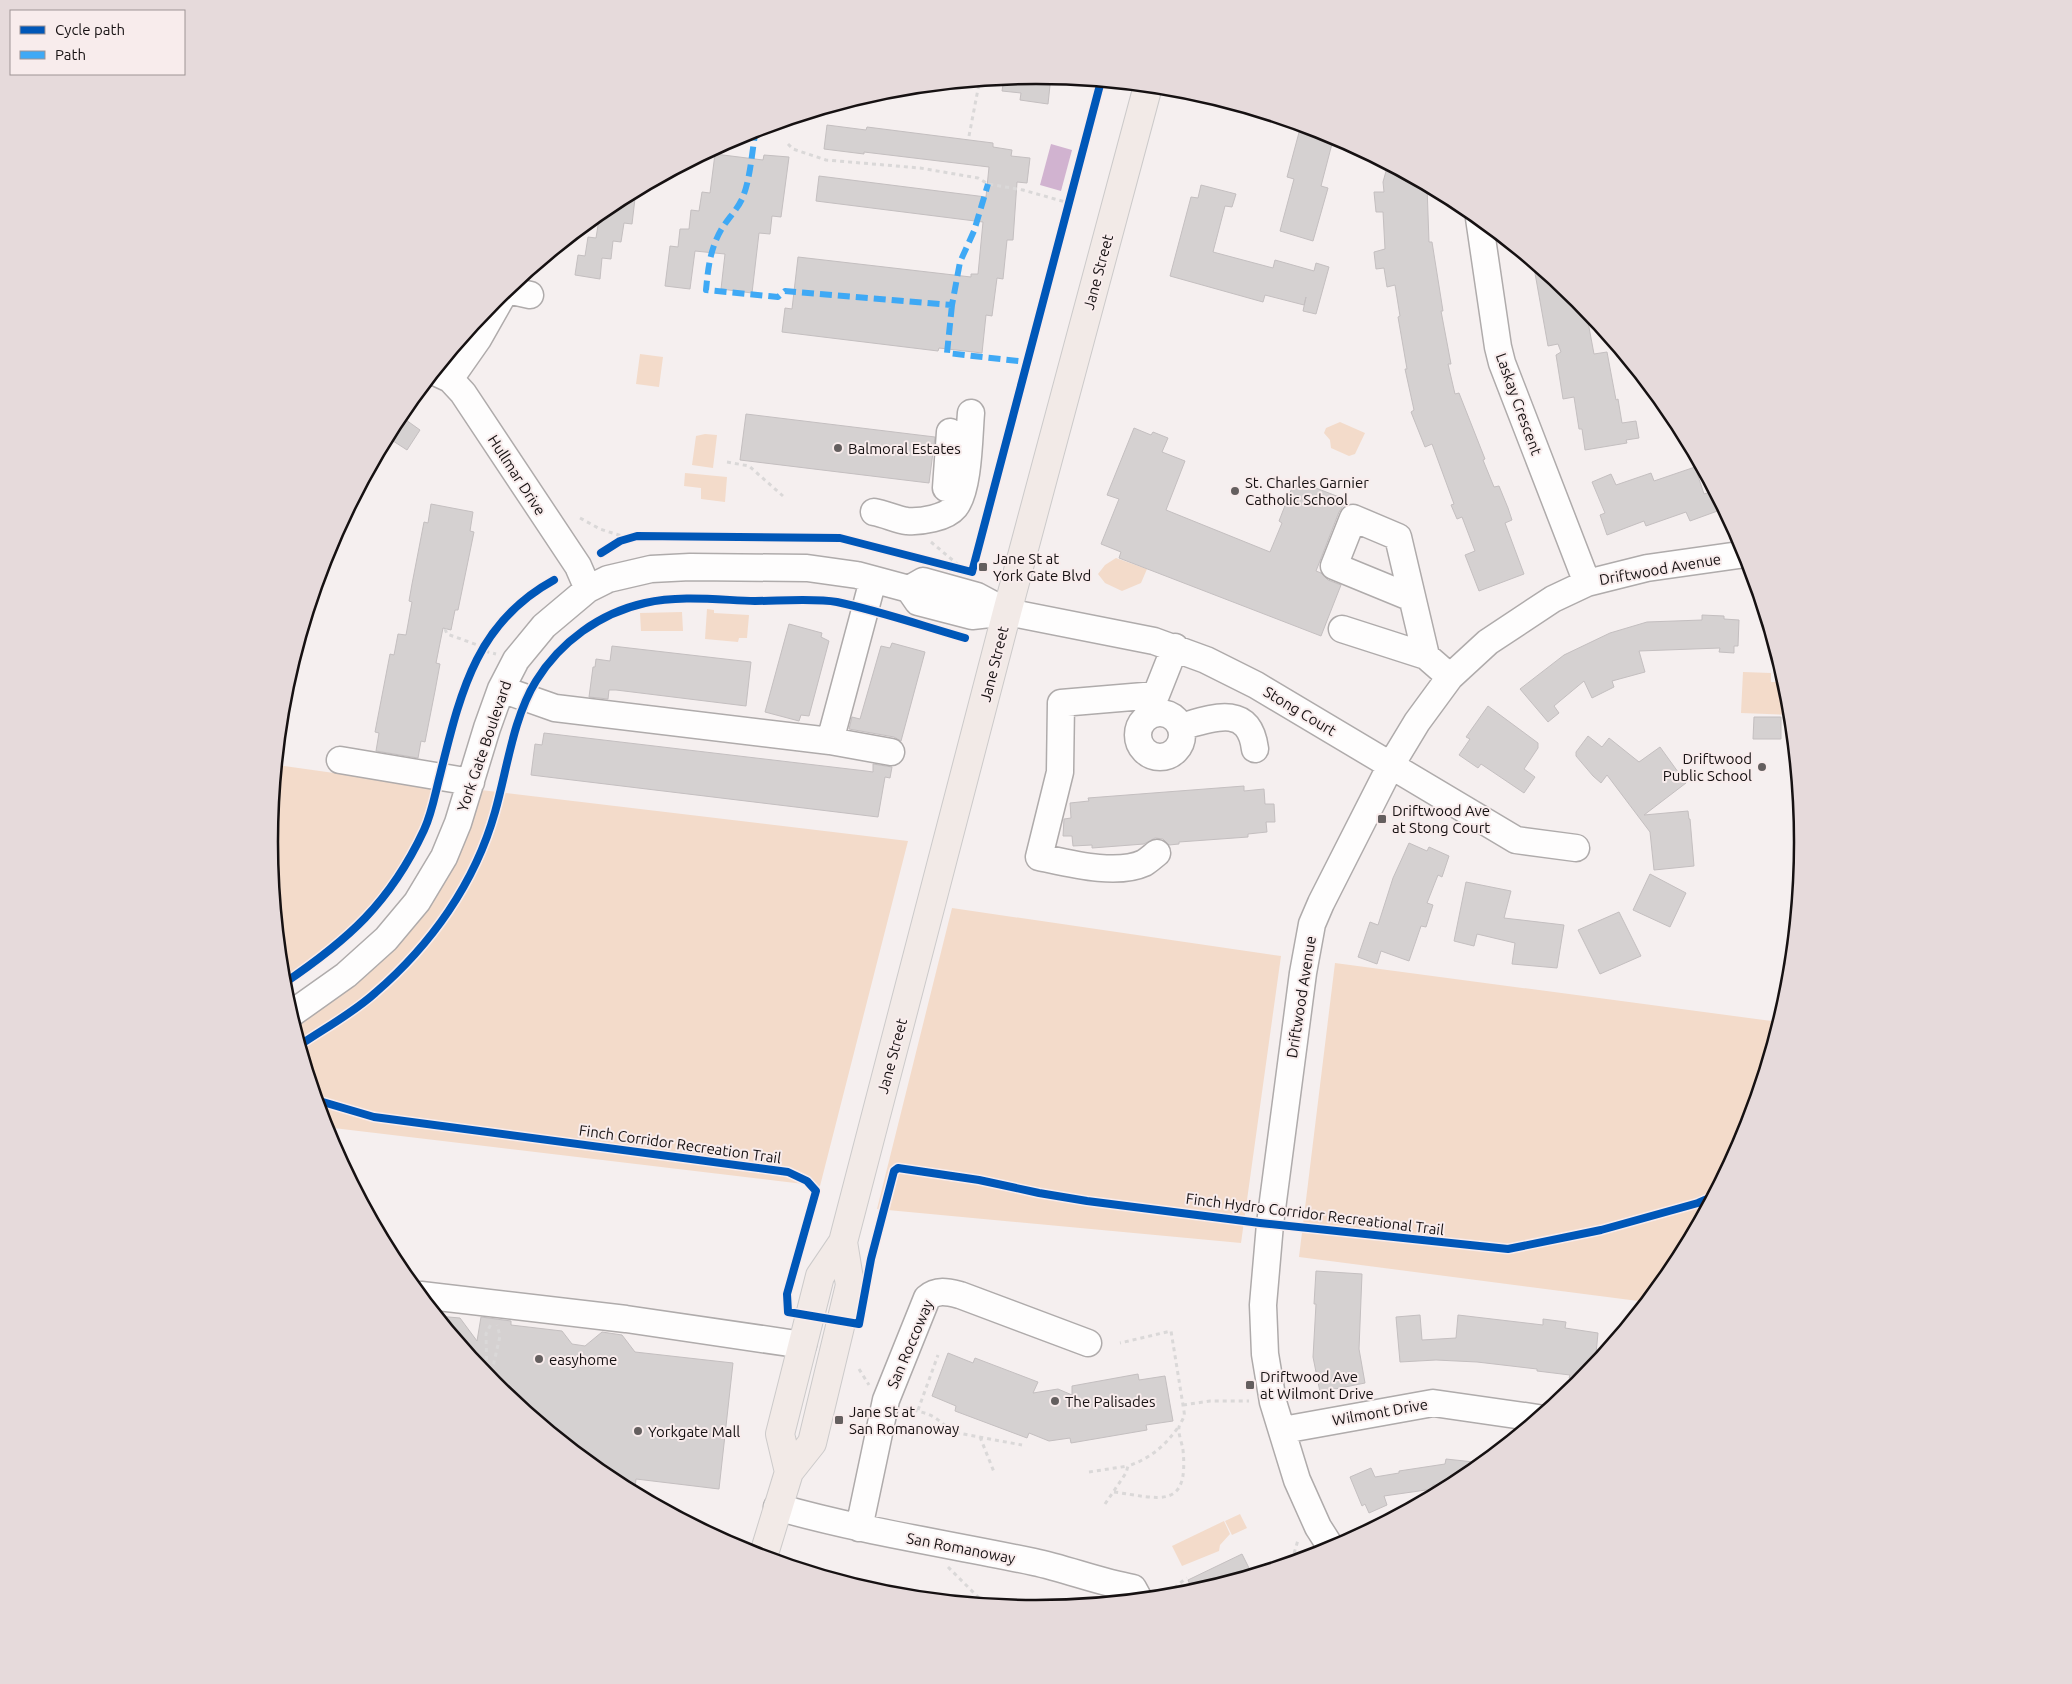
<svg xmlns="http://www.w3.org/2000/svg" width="2072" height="1684" font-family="Ubuntu,sans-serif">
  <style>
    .green { fill: #f3dbca }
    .water { fill: #d1b3d0 }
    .building { fill: #d5d1d1; stroke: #c4bfc0 }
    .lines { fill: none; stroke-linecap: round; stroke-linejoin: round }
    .minor-casing { stroke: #afabab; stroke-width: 29 }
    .major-casing { stroke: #cccaca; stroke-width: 30 }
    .path { stroke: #dad8d8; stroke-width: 3; stroke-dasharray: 4 4; stroke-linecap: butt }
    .minor { stroke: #fefdfd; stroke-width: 26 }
    .major { stroke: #f2eae7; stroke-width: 28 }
    .quiet { stroke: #3fa9f5; stroke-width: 6; stroke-dasharray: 12 6; stroke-linecap: butt }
    .cycleway-casing { stroke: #f8ecec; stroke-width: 11 }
    .cycleway { stroke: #0057b8; stroke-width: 8 }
    .poi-dot { fill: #645f5f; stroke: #f8ecec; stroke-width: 2 }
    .labels { text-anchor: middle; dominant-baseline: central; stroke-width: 4; stroke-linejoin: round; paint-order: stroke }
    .street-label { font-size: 15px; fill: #161112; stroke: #f8ecec }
    .poi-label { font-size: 15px; fill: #161112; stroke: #f8ecec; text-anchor: start }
    .rim { fill: none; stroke: #161112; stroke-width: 2.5 }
  </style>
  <rect width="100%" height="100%" fill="#f5efef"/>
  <path class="green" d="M640,354L663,357L659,387L636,384Z
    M1340,422L1365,433L1355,454L1349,456L1331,448L1330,440L1324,433L1326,428Z
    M705,434L717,435L713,468L692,465L696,436Z
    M685,473L727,477L725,502L701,499V488L684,486Z
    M1116,558L1147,569L1141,583L1122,591L1105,583L1098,574L1105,565Z
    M707,609L714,610V613L749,615L747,638H739L738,642L705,639Z
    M682,612L683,631H641L640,613Z
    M1743,672L1771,673V682H1785L1790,715L1741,713Z
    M277,765L434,787L426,821L389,888L354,928L333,947L283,981L269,842Z
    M481,790L908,841L820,1186L325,1127L294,1027L355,983Z
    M952,908L1281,956L1241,1243L877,1209Z
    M1335,963L1779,1022L1744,1136L1674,1268L1646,1302L1299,1257Z
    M1240,1514L1247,1528L1232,1535L1225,1521Z
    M1224,1521L1230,1534L1220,1545L1219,1551L1182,1566L1172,1546Z"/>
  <path class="water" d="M1051,144L1072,150L1061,191L1040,185Z"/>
  <path class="building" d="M1036,75L1051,76L1048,104L1020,100L1021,93L1002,91L1004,78Z
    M827,125L866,130L867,127L993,143V147L1012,150L1011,156L1030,158L1027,183L1017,182L1013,240H1007L1003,279L997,278L992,316L986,315L982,353L939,348L938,351L782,332L785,308L792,309L798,257L971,277V274H978L983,222L816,201L819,176L986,197L989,167L864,152V154L824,149Z
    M1301,125L1334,136L1321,186L1328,188L1313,241L1280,231L1294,179L1287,177Z
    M715,154L763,160L764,155L789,157L781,217L772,216L770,234L759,233L752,293L721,289L725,254L695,251L690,289L665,286L670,246L678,247L680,229H689L691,210L699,211L702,192L710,193Z
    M1388,164L1427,186L1429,242H1432L1443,311H1441L1451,364H1448L1455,394L1459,393L1485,459L1483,460L1494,487L1499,486L1508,508L1512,520L1505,523L1524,574L1479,591L1465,555L1475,551L1462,517L1457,519L1451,505L1454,504L1432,444L1425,447L1411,412L1414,410L1405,369H1407L1398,317L1400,316L1395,285L1387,287L1384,268L1376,269L1374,252L1385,249L1383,212H1376L1374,192H1384L1383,182Z
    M1201,185L1236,194L1232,207L1225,206L1213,252L1273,268L1275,260L1314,271L1316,263L1329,267L1316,314L1303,311L1306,297L1304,305L1265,295L1263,302L1170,276L1191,197L1198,198Z
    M636,190L632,224L624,223L621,242L613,241L611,259L602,258L600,279L575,275L578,255L585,256L588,237L596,238L599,219H607L609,205Z
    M1533,262L1578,300L1596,321L1588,322L1594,354L1607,352L1616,400L1618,399L1622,423L1636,421L1639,438L1626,440L1627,443L1585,450L1582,429H1579L1574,397L1563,399L1556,355L1561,352L1558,344L1548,346Z
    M746,414L935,437L929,483L740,460Z
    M399,415L420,430L407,450L387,437Z
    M1134,428L1151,435L1153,432L1168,438L1162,452L1185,461L1166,510L1270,552L1282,523L1279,521L1295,480L1347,500L1339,512L1316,571L1321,573L1328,580L1341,585L1321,636L1119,558L1121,552L1101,544L1119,499L1107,495Z
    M1695,467L1704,494L1714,491L1723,509L1690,521L1686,512L1646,526L1644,521L1607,535L1600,515L1605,513L1592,482L1611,474L1616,485L1651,473L1654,481Z
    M431,504L473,512L470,531L474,532L458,610H455L451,630L443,628L436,663L440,664L435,691L425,742L421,741L418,758L376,751L379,733L375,732L390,654L394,655L398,634L406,635L412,602L409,601L412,584L424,522L428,523Z
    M1702,615L1724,616V619L1739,620L1738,646H1734V653L1719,652L1720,648L1639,651L1645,672L1612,681L1614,687L1592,698L1584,681L1554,706L1559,713L1548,722L1520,689L1564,655L1610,633L1647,622L1702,620Z
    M789,624L822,633L821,637L829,641L809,716L801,715L799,721L765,712Z
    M892,643L925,652L901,741L894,737L849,729L852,717L860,719L881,646L890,648Z
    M612,646L751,662L746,706L616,690H609L608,699L589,697L593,667H595L596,659L610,661Z
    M1488,706L1538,743V748L1524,769L1535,777L1524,793L1481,764L1478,768L1459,755L1470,739L1466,737Z
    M1754,717H1781V739H1753Z
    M544,733L866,771L873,772V764L892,767L890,778L885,777L878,817L531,775L535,744L542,745Z
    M1588,736L1602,747L1609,738L1639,762L1660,747L1686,783L1644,815L1688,811L1689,819H1690L1694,866L1654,870L1650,832L1607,775L1601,783L1593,776L1576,756V752Z
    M1244,786V791L1264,789L1265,804H1274L1275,822H1266L1267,832L1248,834V837L1179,842V844L1169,845L1163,839L1155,838L1144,844L1092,848V845L1073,846L1072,836H1063L1064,819L1071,818L1070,803L1089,801L1088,798Z
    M1409,843L1427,851L1429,847L1449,856L1442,877L1438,875L1427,903L1433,905L1426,927L1421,926L1409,961L1381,951L1377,964L1358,957L1370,922L1378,925L1393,878Z
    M1650,874L1686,893L1670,927L1633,910Z
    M1466,882L1511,891L1504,918L1564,925L1557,968L1512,964L1515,943L1477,934L1474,946L1454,941Z
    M1619,912L1641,956L1600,974L1578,930Z
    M1316,1271L1362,1274L1359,1349L1365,1383L1320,1392L1313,1357L1316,1304H1314Z
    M1420,1315L1422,1340L1456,1338L1458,1315L1543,1325V1319L1566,1322L1565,1328L1598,1333L1596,1354H1603L1582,1380L1569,1378L1570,1375L1537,1371V1369L1477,1362L1436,1360L1400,1362L1396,1317Z
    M437,1316L460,1318L477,1341L481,1317L511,1321V1325L562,1331L572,1344L585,1346L602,1332L622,1335L635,1352L733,1363L719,1489L636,1479L635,1488L622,1486L610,1480L493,1384Z
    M948,1353L973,1363L975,1358L1038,1382L1033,1393L1058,1389L1072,1395V1386L1138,1374L1139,1380L1165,1376L1173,1421L1146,1425L1147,1430L1071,1443L1070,1438L1049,1441L1029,1433L1027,1438L955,1411L956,1406L932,1396Z
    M1446,1459L1483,1463L1462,1480L1450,1486L1433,1485V1489L1384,1496L1387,1505L1369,1513L1365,1504L1362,1506L1350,1477L1371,1468L1375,1477L1399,1473V1471L1445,1464Z
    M1242,1554L1252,1574L1193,1592L1188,1580Z"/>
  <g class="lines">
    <g class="minor-casing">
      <path id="minor" d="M1479,218L1498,347L1502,363L1587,583
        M507,290L530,295
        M435,372L450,379L463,393L578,566L588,589
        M450,379L478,339L507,288
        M946,488L950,432
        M874,512C885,514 898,520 907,521C921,522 946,518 955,507C969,490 969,436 971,413
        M909,589L923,581L977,596L1007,612L1154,641L1206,660L1256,685L1516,840L1576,848
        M1412,598L1334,566L1353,518L1398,537L1426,656L1450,677
        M1342,629L1426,656
        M501,689L555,708L830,741L891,752
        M1138 735a22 22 0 1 1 44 0a22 22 0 1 1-44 0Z
        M1181,727C1212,718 1249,703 1255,749
        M830,741L873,580
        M340,760L471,782
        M1157,853C1153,856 1149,860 1144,863C1116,876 1068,863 1039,857L1060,772L1061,703L1156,695L1175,647
        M291,1014L346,975L386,939L417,902L444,857L458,823L487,728L501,689L516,660L544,626L588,589L608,579L651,569L690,567L807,568L857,575L909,589L918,602L972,616L1007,612
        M421,1295L626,1319L803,1345
        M1283,1430L1433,1403L1538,1418
        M777,1507C861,1531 948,1544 1034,1562C1067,1569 1099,1582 1133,1588L1139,1599
        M859,1528L886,1400L927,1298C937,1289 948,1292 960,1295L1088,1343
        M1332,1549L1318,1527L1297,1480L1273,1402L1265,1354L1263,1305L1270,1224L1303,973L1312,924L1321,903L1391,765L1417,722L1450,677L1488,642L1553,599L1587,583L1647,568L1746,554"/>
    </g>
    <g class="major-casing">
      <path id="major" d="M789,1472L780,1434L820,1276L843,1242L1007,612L1148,86
        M763,1557L789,1472L812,1443L850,1285L843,1242"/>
    </g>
    <path class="path" d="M969,136L979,84
      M788,144L793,149L826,160L920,168L978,178L988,184L1023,190L1069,203
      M727,462L749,466L783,496
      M580,518L600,529L628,538
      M931,542L962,568
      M445,629L447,634L483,647L488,652L496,654
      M859,1369L869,1385
      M487,1376L486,1334L491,1324
      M490,1380L500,1336L497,1325
      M1183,1405L1210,1401H1249
      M906,1408C915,1411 925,1412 934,1417C943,1423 948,1429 958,1433L1022,1445
      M918,1410L938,1355
      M980,1437L994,1472
      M1089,1472L1128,1466
      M1114,1492C1159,1498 1189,1511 1183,1450C1182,1443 1178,1434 1179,1427C1180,1423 1183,1420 1184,1416C1185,1413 1183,1408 1183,1405L1171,1331L1120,1343
      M1105,1504L1126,1473L1128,1466C1151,1458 1165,1446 1179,1426
      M1294,1561L1293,1557L1298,1540
      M948,1567L985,1604
      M1171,1592L1178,1595
      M1161,1597C1172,1592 1177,1584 1187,1578"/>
    <use href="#minor" class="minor"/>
    <use href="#major" class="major"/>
    <path class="quiet" d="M756,129C752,150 751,174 744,194C740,207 728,218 721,230C710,249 708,269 706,290L778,297L785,291L952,305L960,262L974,231L988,184
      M952,305L947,353L1027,362"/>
    <g class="cycleway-casing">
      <path id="cycleway" d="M601,553L620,541L637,536L840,538L972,572L1101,81
        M283,984C348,940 390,903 424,830C432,813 435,794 440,775C460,695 475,623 554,580
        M300,1045C325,1028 353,1013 375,993C431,945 475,883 495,812C507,770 513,718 536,681C560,642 600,613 645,603C680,595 719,600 755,601C778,601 815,598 837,602C880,611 923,626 965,638
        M316,1100L374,1117L788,1172L807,1181L816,1191L787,1294L788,1312L859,1324L871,1259L894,1171L898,1168L979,1180L1039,1193L1087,1201L1260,1223L1508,1249L1601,1230L1698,1203L1712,1197"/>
    </g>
    <use href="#cycleway" class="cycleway"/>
  </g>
  <g class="poi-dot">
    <circle cx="838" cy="448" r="5"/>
    <circle cx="1235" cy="491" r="5"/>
    <rect x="978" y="562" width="10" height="10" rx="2.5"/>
    <circle cx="1762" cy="767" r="5"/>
    <rect x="1377" y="814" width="10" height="10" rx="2.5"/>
    <circle cx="539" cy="1359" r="5"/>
    <rect x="1245" y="1380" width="10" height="10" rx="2.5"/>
    <circle cx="1055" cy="1401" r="5"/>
    <rect x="834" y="1415" width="10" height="10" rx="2.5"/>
    <circle cx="638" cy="1431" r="5"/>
  </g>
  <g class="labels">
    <g class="street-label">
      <text transform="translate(1098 272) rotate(-75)">Jane Street</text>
      <text transform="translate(1519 404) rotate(70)">Laskay Crescent</text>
      <text transform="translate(517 475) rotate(57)">Hullmar Drive</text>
      <text transform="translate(1660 569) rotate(-10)">Driftwood Avenue</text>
      <text transform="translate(994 664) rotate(-76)">Jane Street</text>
      <text transform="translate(1300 711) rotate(31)">Stong Court</text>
      <text transform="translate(484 746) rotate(-71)">York Gate Boulevard</text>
      <text transform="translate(1301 997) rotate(-81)">Driftwood Avenue</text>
      <text transform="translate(892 1056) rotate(-75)">Jane Street</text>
      <text transform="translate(680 1144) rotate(8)">Finch Corridor Recreation Trail</text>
      <text transform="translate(1315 1214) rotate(7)">Finch Hydro Corridor Recreational Trail</text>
      <text transform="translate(910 1344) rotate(-67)">San Roccoway</text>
      <text transform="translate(1380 1412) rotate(-10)">Wilmont Drive</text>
      <text transform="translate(961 1548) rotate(11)">San Romanoway</text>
    </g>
    <g class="poi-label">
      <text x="848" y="448">Balmoral Estates</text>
      <text x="1245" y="482">St. Charles Garnier<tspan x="1245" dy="17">Catholic School</tspan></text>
      <text x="993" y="558">Jane St at<tspan x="993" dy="17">York Gate Blvd</tspan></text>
      <text x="1752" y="758" text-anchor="end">Driftwood<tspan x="1752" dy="17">Public School</tspan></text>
      <text x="1392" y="810">Driftwood Ave<tspan x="1392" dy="17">at Stong Court</tspan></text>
      <text x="549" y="1359">easyhome</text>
      <text x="1260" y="1376">Driftwood Ave<tspan x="1260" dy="17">at Wilmont Drive</tspan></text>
      <text x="1065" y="1401">The Palisades</text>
      <text x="849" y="1411">Jane St at<tspan x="849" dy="17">San Romanoway</tspan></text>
      <text x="648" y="1431">Yorkgate Mall</text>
    </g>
  </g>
  <path d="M0 0H2072V1684H0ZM278 842a758 758 0 1 1 1516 0a758 758 0 1 1-1516 0Z" fill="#e6dadb" fill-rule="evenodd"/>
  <path class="rim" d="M278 842a758 758 0 1 1 1516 0a758 758 0 1 1-1516 0Z"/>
  <rect x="10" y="10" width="175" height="65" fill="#f8ecec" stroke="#9e9495"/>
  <rect x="20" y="26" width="25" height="8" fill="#0057b8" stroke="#9e9495"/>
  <text x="55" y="35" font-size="15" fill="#161112">Cycle path</text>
  <rect x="20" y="51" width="25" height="8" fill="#3fa9f5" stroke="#9e9495"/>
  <text x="55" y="60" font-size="15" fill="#161112">Path</text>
</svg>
